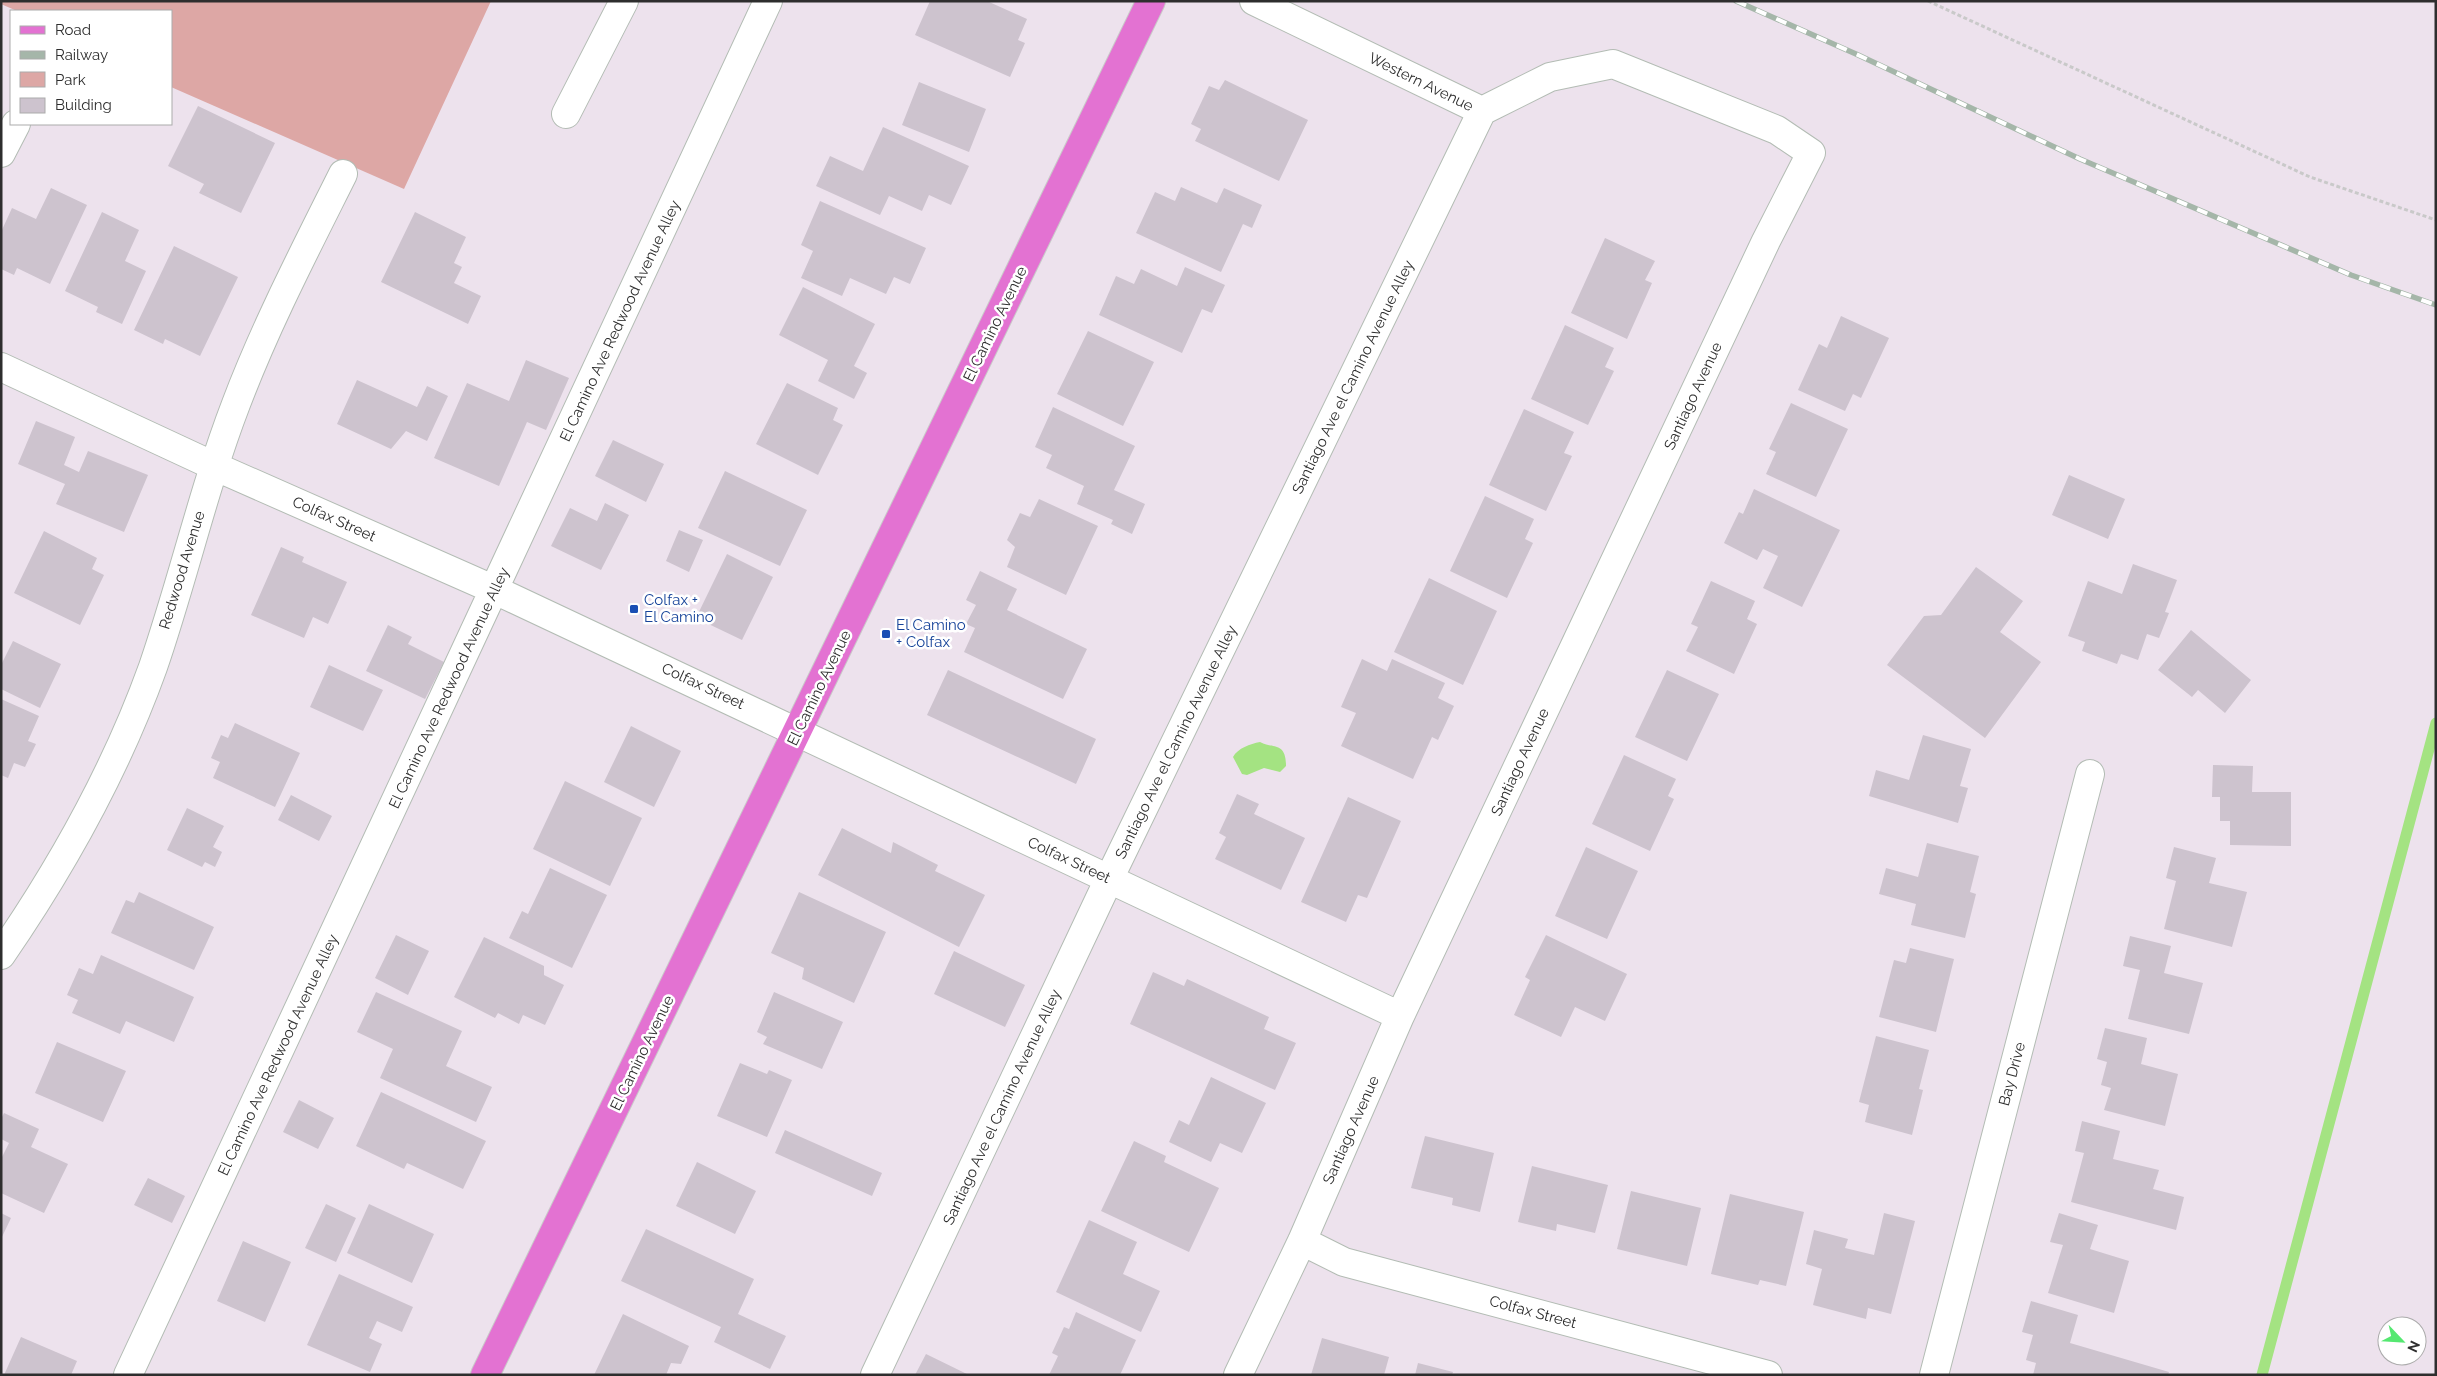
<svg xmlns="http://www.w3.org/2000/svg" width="2437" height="1376" font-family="Raleway,sans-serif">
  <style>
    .green { fill: #dda7a5 }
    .water { fill: #a4e382 }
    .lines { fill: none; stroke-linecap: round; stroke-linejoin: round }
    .stream { stroke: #a4e382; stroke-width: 11 }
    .building { fill: #cdc3ce }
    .minor-casing { stroke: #b3bcb4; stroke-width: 30 }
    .major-casing { stroke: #c9c9c9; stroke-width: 30 }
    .path { stroke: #c9c9c9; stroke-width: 3; stroke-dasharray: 4 2.5; stroke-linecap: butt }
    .minor { stroke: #fff; stroke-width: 28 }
    .major { stroke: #e372d2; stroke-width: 28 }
    .rail-casing { stroke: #a5b6a9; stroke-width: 5.5 }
    .rail { stroke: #fff; stroke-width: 4; stroke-dasharray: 11; stroke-linecap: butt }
    .transit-dot { fill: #1a4fb4; stroke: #fff; stroke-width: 2 }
    .labels { text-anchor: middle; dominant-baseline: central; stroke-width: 5; stroke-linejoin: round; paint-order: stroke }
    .street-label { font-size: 15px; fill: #2e2e2e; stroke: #fff }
    .transit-label { font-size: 15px; fill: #164399; stroke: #fff; text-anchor: start }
  </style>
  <rect width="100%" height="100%" fill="#ede2ed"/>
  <path class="green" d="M1,1H491L404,189L171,87V11H17L1,4Z"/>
  <path class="water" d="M1260,742C1274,749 1286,742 1286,766L1280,772L1264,768L1247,775L1242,774L1233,757C1238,748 1250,744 1260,742Z"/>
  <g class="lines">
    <path class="stream" d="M2262,1375L2436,723"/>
  </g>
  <path class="building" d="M930,1H987L1027,19L1018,40L1025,43L1010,77L915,35Z
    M1225,80L1308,120L1279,181L1195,141L1201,129L1191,124L1209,86L1219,90Z
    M919,82L986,109L969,152L902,125Z
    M198,106L275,143L241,213L199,193L204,184L168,166Z
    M883,127L969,166L951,205L929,195L922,211L889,196L880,215L816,186L830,156L863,171Z
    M1181,187L1217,203L1224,188L1262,205L1252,228L1243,224L1221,272L1136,233L1155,192L1175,201Z
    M51,188L87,205L50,284L17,268L14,275L1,269V232L12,208L36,219Z
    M820,201L926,248L910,284L894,277L886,294L850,278L842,296L801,278L813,251L801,245Z
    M102,212L139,230L125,261L146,271L122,324L96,312L98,307L65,291Z
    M415,212L466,237L454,263L462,267L454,283L481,296L468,324L381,282Z
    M1605,238L1655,261L1645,280L1652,283L1627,339L1571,313Z
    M174,246L238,277L200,356L165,339L163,344L134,330Z
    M1185,267L1225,285L1212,313L1202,309L1182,353L1099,315L1116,276L1134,284L1141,269L1177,286Z
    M803,287L875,324L854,366L867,373L854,399L818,381L828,360L779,335Z
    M1841,316L1889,338L1861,398L1853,394L1845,411L1798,390L1819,344L1827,348Z
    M1565,325L1614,348L1605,367L1614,371L1588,425L1531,399Z
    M1088,331L1154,362L1123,426L1057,394Z
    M526,360L569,378L546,430L527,422L499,486L434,458L467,383L509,401Z
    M357,380L417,407L427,386L448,396L427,441L406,431L391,449L337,424Z
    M787,383L838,408L833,420L843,425L818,475L756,444Z
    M1791,403L1848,429L1816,497L1766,474L1776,452L1769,449Z
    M1053,407L1135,446L1114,490L1145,504L1132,534L1111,524L1113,520L1077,504L1084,486L1046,468L1052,455L1035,447Z
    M1524,409L1574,432L1564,453L1572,456L1546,511L1489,485Z
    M36,421L75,437L64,465L79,472L88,451L148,475L124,532L56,504L65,484L18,464Z
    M613,440L664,464L646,502L595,476Z
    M725,471L807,510L780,566L698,528Z
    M2069,475L2125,499L2108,539L2052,515Z
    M1754,489L1840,530L1802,607L1763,588L1778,556L1763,549L1757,560L1724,543L1739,512L1743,514Z
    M1485,496L1534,519L1525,539L1533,543L1507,598L1450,571Z
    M1039,499L1098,526L1066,595L1007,567L1015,547L1007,540L1020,513L1030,517Z
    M605,503L629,515L601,570L551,546L570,508L597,521Z
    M679,530L703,540L689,572L666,561Z
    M44,531L97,558L92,569L104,575L80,625L14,593Z
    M281,547L304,557L302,562L347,582L328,624L313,617L304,638L251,615Z
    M727,554L773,577L742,640L696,618Z
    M2133,564L2177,580L2165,612L2169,613L2159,638L2147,634L2138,660L2121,654L2117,664L2082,651L2085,642L2068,636L2088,581L2122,594Z
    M1976,567L2023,601L2000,632L2041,662L1985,738L1887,665L1924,616L1941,615Z
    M980,571L1017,589L1007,610L1087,649L1063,699L964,652L975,628L966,624L976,605L966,600Z
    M1429,578L1497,611L1463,685L1394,652Z
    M1711,581L1755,601L1747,619L1757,624L1734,674L1686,651L1698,627L1691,624Z
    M388,625L412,637L408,644L444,662L425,699L366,671Z
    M2191,630L2251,680L2225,713L2198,690L2192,697L2158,670Z
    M13,641L61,664L40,708L1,689V665Z
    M1362,659L1387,671L1392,659L1445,683L1438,698L1454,706L1438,740L1432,737L1413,779L1341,746L1356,713L1341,707Z
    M329,665L383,690L363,731L310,707Z
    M948,670L1096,739L1076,784L927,715Z
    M1667,670L1719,694L1687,761L1635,737Z
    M1,699L39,716L28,741L36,744L25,767L14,763L8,778L1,775Z
    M235,723L300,753L275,807L213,778L220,762L211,758L221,735L228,738Z
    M631,726L681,751L654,807L604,782Z
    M1923,735L1971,749L1960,786L1968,788L1958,823L1869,796L1876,770L1909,780Z
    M1624,755L1676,779L1668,796L1674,799L1650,851L1592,824Z
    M2213,765L2253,766L2252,792H2291V846L2230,845V821H2220V797H2212Z
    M565,781L642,818L610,886L533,849Z
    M1237,794L1259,804L1254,814L1305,838L1281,890L1215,859L1226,837L1219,833Z
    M291,795L332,816L319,841L278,820Z
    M1348,797L1401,821L1367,898L1358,895L1346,922L1301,902Z
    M187,808L224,826L213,847L222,852L215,867L205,862L202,867L167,850Z
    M842,828L891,853L893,842L938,865L935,871L985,895L959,947L818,875Z
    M1927,843L1979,856L1970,892L1976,894L1965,938L1911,925L1916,904L1879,894L1886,868L1918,877Z
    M1586,847L1638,871L1607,939L1555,916Z
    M2174,847L2216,858L2209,883L2247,892L2232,947L2164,929L2176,881L2166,878Z
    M550,868L607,895L572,968L509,938L522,911L528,914Z
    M139,892L214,927L194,970L111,933L126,900L134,903Z
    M799,892L886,932L854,1003L802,979L804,968L771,953Z
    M396,935L429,951L408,995L375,978Z
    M1546,935L1627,974L1605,1021L1575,1007L1561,1037L1514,1015L1530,980L1525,977Z
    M2130,936L2171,946L2164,973L2203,983L2189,1034L2128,1019L2140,970L2123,966Z
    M484,937L544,966V975L564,985L545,1025L523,1015L519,1024L498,1013L495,1018L454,997Z
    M1910,948L1954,959L1936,1032L1879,1017L1894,960L1906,963Z
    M954,951L1025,985L1005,1027L934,994Z
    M101,955L194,997L174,1042L126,1021L120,1034L72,1013L78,1000L67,995L79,968L93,974Z
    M1153,972L1184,986L1187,979L1269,1017L1264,1029L1296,1043L1275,1090L1130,1024Z
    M376,992L462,1031L446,1066L492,1087L476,1122L380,1078L393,1049L357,1032Z
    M774,992L843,1022L822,1069L763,1044L767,1037L757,1032Z
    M2105,1028L2147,1038L2141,1064L2178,1074L2165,1126L2104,1110L2111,1088L2101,1085L2107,1062L2097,1059Z
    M1876,1036L1929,1050L1919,1089L1923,1090L1912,1135L1865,1122L1869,1105L1859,1102Z
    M57,1042L126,1071L103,1122L35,1093Z
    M740,1063L767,1074L769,1070L792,1080L767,1137L717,1116Z
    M1211,1077L1266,1103L1242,1153L1220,1143L1211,1162L1169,1142L1179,1120L1189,1125Z
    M381,1092L486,1141L463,1189L407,1163L404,1169L356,1146Z
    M299,1100L334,1118L318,1149L283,1132Z
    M4,1113L39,1129L31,1147L68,1164L44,1213L1,1193V1159L9,1143L1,1139V1119Z
    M2082,1121L2120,1131L2113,1159L2159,1170L2153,1189L2184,1197L2176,1230L2071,1202L2084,1153L2075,1151Z
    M785,1130L882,1173L872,1196L775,1153Z
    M1425,1136L1494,1153L1480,1212L1452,1205L1453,1198L1411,1188Z
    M1134,1141L1166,1156L1164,1162L1219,1188L1189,1252L1101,1211Z
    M697,1162L756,1191L735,1234L676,1206Z
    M1532,1166L1608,1185L1595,1233L1557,1224L1556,1231L1518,1222Z
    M148,1178L185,1196L172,1223L134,1205Z
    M1631,1191L1701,1208L1687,1266L1617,1249Z
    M1730,1194L1804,1212L1786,1286L1760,1280L1758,1285L1711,1274Z
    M326,1204L356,1218L336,1262L305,1248Z
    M369,1204L434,1234L412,1283L347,1253Z
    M1,1213L11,1218L1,1239Z
    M1884,1213L1915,1221L1891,1314L1868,1308L1866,1319L1813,1305L1822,1269L1806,1264L1814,1230L1848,1239L1845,1248L1874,1255Z
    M2059,1213L2098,1225L2090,1249L2129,1261L2114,1313L2048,1293L2063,1245L2050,1242Z
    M1089,1220L1137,1242L1123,1274L1160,1291L1141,1332L1056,1292Z
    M646,1229L754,1279L738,1314L786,1336L770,1369L714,1342L721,1327L621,1281Z
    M243,1241L291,1262L265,1322L217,1301Z
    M339,1274L413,1307L402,1332L377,1321L369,1338L382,1344L370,1372L307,1345Z
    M2031,1301L2078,1315L2070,1343L2169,1372L2168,1375H2033L2036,1363L2026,1360L2033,1335L2022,1332Z
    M1076,1312L1136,1340L1120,1375H1049L1058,1356L1052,1353L1064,1327L1069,1329Z
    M623,1314L689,1346L681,1364L671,1363L666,1375H594Z
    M21,1337L77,1361L71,1375H4Z
    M1322,1338L1389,1357L1384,1375H1311Z
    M926,1354L969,1375H915Z
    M1418,1363L1453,1372L1452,1375H1415Z"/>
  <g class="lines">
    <g class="minor-casing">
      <path id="minor" d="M566,114L624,1
        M1,153L16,124
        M1,367L214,466L495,590L1400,1016
        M1,955C63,865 116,770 153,667C183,580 203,490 236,404C266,325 305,250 343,174
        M1302,1241L1344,1262L1768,1375
        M128,1375L768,1
        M875,1375L1109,879L1482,111
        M1238,1375L1302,1241L1400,1016L1766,241L1811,153L1777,130L1613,64L1550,77L1482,111L1254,1
        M1934,1375L2090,774"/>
    </g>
    <g class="major-casing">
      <path id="major" d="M485,1375L1151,1"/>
    </g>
    <path class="path" d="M1928,1L2310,177L2436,220"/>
    <use href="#minor" class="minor"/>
    <use href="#major" class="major"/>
    <g class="rail-casing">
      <path id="rail" d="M1736,1L1856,54L2080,159L2351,275L2436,305"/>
    </g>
    <use href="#rail" class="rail"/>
  </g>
  <g class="transit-dot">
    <rect x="629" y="604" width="10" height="10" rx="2.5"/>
    <rect x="881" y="629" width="10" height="10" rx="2.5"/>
  </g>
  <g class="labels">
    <g class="street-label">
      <text transform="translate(1421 82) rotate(26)">Western Avenue</text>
      <text transform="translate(620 321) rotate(-65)">El Camino Ave Redwood Avenue Alley</text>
      <text transform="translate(995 324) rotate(-64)">El Camino Avenue</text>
      <text transform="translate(1353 377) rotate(-64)">Santiago Ave el Camino Avenue Alley</text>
      <text transform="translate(1693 396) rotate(-65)">Santiago Avenue</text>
      <text transform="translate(334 519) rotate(24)">Colfax Street</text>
      <text transform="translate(182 570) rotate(-73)">Redwood Avenue</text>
      <text transform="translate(703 686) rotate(25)">Colfax Street</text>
      <text transform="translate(449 688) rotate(-65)">El Camino Ave Redwood Avenue Alley</text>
      <text transform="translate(819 688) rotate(-64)">El Camino Avenue</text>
      <text transform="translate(1176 742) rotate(-64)">Santiago Ave el Camino Avenue Alley</text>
      <text transform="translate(1520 762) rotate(-65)">Santiago Avenue</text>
      <text transform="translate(1069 860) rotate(25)">Colfax Street</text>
      <text transform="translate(642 1053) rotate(-64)">El Camino Avenue</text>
      <text transform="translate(278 1055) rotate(-65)">El Camino Ave Redwood Avenue Alley</text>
      <text transform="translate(2012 1074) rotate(-75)">Bay Drive</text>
      <text transform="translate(1002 1107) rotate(-65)">Santiago Ave el Camino Avenue Alley</text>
      <text transform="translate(1351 1130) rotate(-66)">Santiago Avenue</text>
      <text transform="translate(1533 1312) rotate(15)">Colfax Street</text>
    </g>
    <g class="transit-label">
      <text x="644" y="600">Colfax +<tspan x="644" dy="17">El Camino</tspan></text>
      <text x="896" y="625">El Camino<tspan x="896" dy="17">+ Colfax</tspan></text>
    </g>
  </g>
  <rect width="2437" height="1376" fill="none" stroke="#2e2e2e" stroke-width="5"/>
  <rect x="10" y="10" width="162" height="115" fill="#ffffff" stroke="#ababab"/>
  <rect x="20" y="26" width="25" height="8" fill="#e372d2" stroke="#ababab"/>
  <text x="55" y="35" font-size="15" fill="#2e2e2e">Road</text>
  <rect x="20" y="51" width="25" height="8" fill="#a5b6a9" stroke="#ababab"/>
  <text x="55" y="60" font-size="15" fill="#2e2e2e">Railway</text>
  <rect x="20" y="72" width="25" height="15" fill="#dda7a5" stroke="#ababab"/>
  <text x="55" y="85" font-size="15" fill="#2e2e2e">Park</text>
  <rect x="20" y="98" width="25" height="15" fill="#cdc3ce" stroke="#ababab"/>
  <text x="55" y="110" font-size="15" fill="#2e2e2e">Building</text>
  <g transform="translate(2402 1341) rotate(115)"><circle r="24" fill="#ffffff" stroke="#ababab"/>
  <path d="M0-4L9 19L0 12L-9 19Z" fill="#55e871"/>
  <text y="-8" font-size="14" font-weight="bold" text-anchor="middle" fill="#2e2e2e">N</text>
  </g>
</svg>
